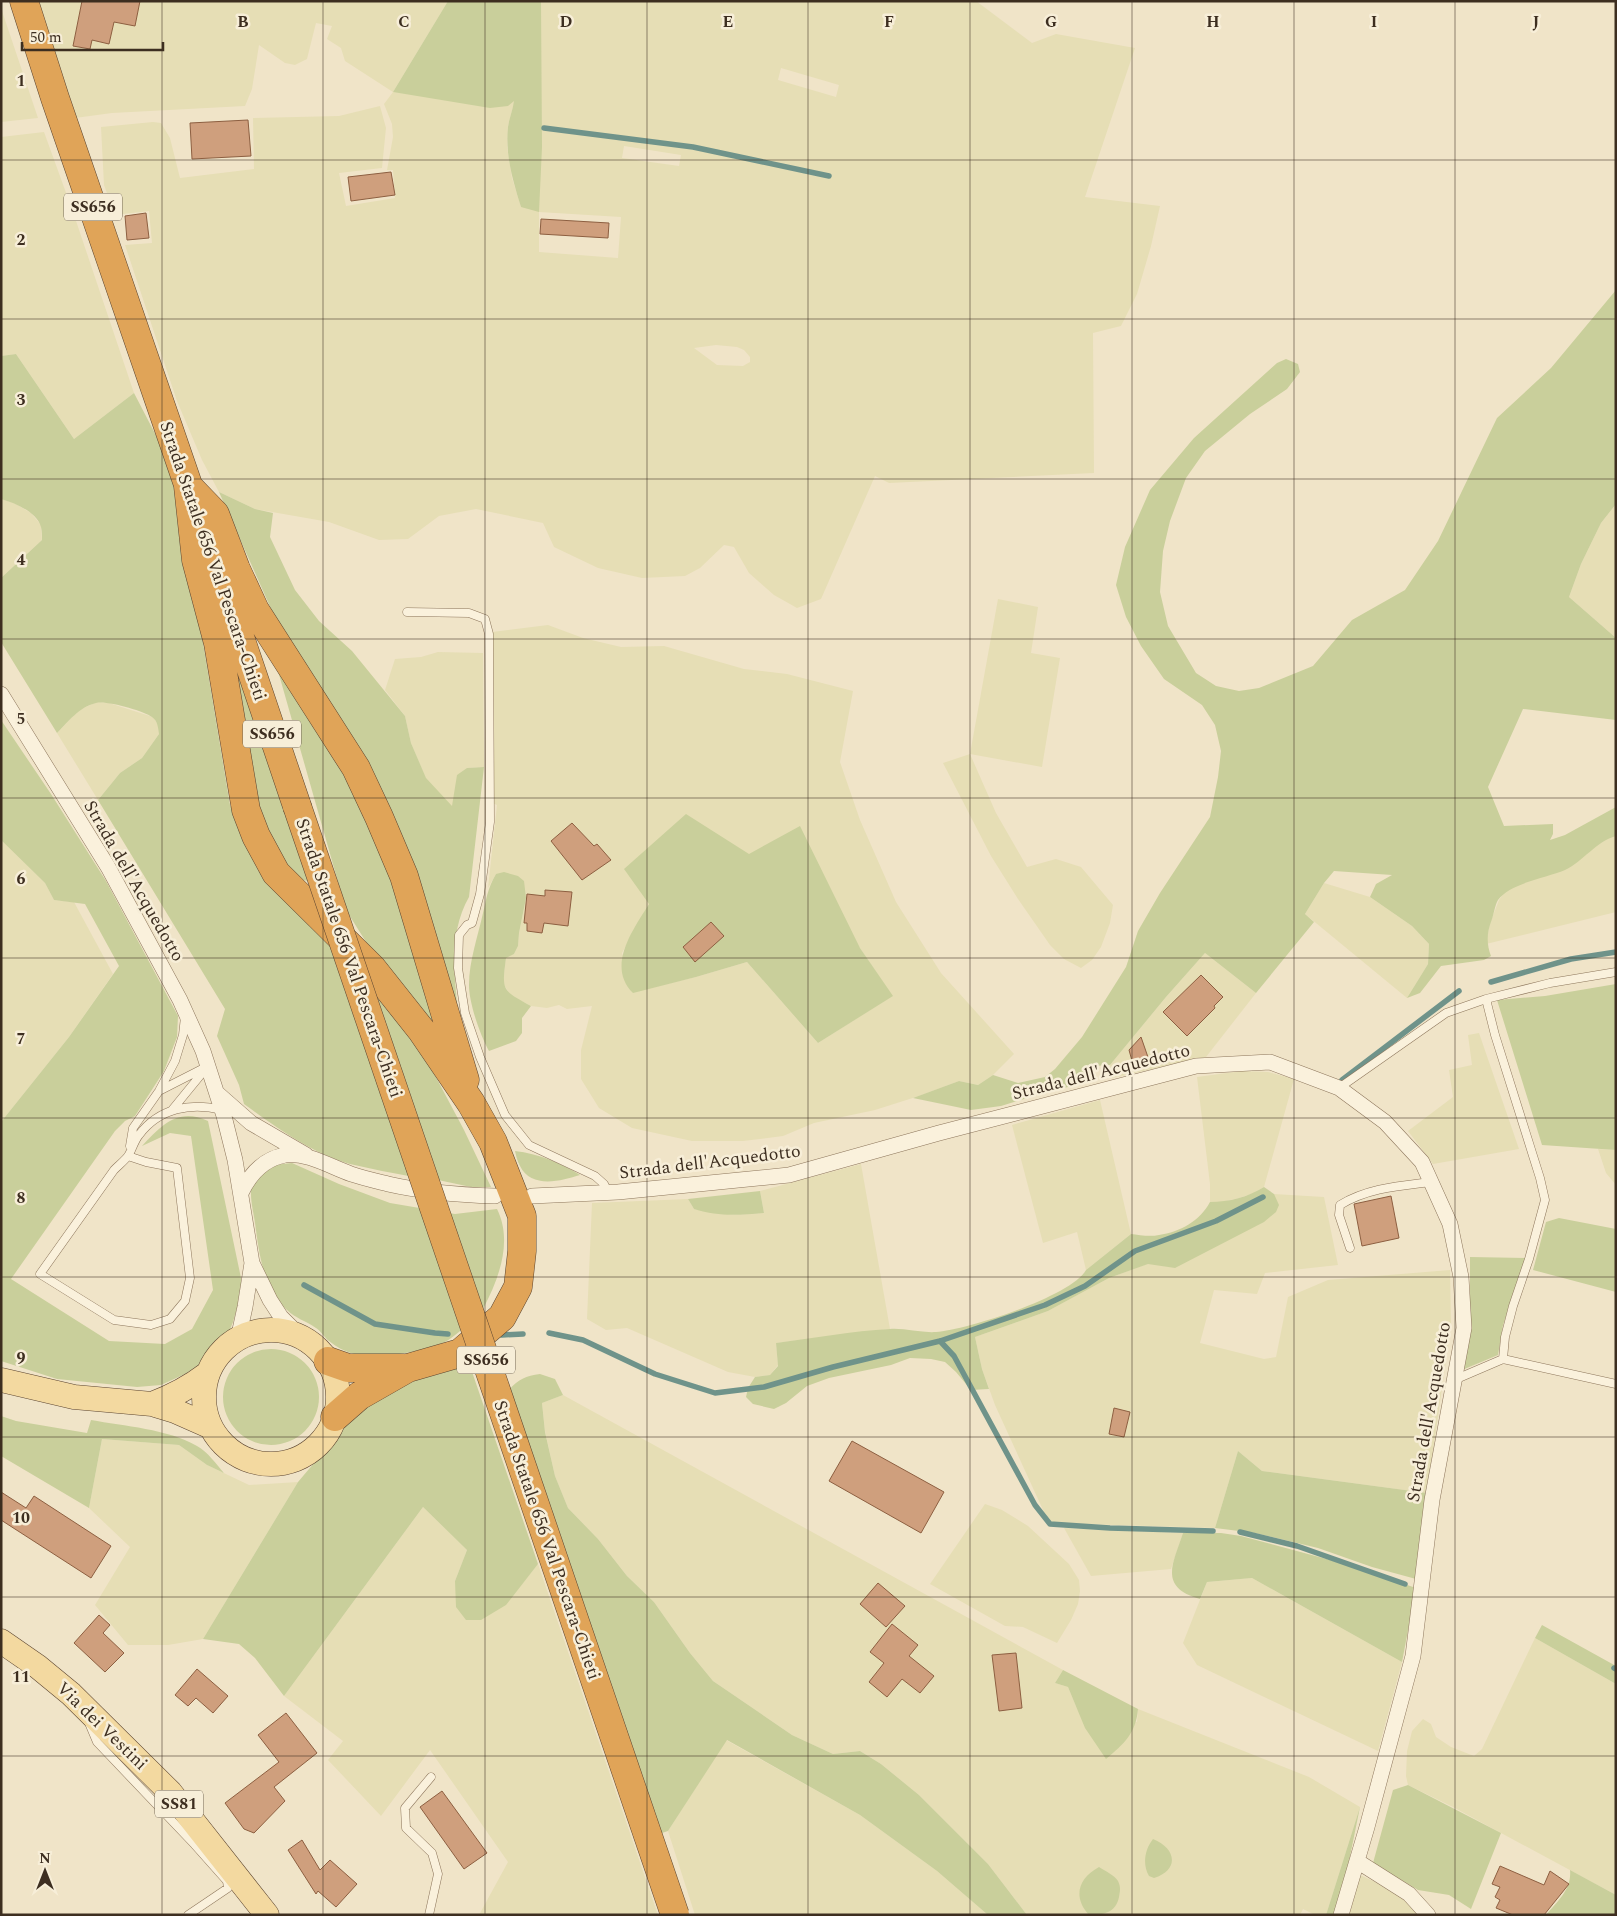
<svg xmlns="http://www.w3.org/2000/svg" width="1617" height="1916" font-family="Spectral,serif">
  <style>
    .farmland { fill: #e6deb5; fill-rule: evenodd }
    .green { fill: #c9cf9b }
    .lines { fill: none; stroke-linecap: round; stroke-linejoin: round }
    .stream { stroke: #6f938a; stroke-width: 5.5 }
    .building { fill: #cf9f7d; stroke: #8d5f41 }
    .lane-casing { stroke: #8d765c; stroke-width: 9 }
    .street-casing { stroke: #8d765c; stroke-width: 16 }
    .primary-casing { stroke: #5b4430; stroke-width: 25 }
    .highway-casing { stroke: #5b4430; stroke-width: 29 }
    .lane { stroke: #faf1dc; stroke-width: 8 }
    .street { stroke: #faf1dc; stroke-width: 15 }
    .primary { stroke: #f3d9a0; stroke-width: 24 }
    .highway { stroke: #e0a458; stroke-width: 28 }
    .highway-bridge-casing { stroke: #5b4430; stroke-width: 29; stroke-linecap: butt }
    .highway-bridge { stroke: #e0a458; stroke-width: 28 }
    .grid { fill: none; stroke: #3d2e20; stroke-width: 1; stroke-opacity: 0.55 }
    .labels { text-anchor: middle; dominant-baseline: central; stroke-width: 5; stroke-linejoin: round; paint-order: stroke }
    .shield { fill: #f7eed8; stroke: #756857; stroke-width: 1 }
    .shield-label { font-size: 16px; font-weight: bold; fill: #3d2e20 }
    .street-label { font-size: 18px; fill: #3d2e20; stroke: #f7eed8 }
    .grid-label { font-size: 16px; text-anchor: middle; font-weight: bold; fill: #3d2e20; stroke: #f7eed8; stroke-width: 5; stroke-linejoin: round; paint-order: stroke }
  </style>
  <rect width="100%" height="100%" fill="#f0e4c8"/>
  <path class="farmland" d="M34,1H448L393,92L515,100L508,125L507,147L512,178L521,207L541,118V1H976L1032,43L1056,34L1135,48L1085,197L1160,206L1151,246L1137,294L1121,326L1093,333L1094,473L889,483L875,476L821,599L797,608L774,595L749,573L734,547L724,545L700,568L685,576L642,578L598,568L554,547L543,523L476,509L439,516L408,539L379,540L329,522L255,509L219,492L202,460L177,401L125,245L152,243L149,211L115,215L104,185L101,127L153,122L161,123L170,138L180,178L254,169L253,118L339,116L380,106L386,128L382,168L339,173L346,206L395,198L393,170H387L393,137L392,124L384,104L393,92L345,61L341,48L327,39L332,26L316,23L307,59L295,65L285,63L259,45L252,89L245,106L112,113L75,118ZM781,68L839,85L836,97L778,80ZM624,146L681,155L679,166L622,158ZM539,212L621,217L618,258L539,252ZM716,345L737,347L744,350L750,357V362L743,366L717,365L694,348Z
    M1,8L38,118L1,122Z
    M44,132L73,212L134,393L74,439L16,354L1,356V137Z
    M1,499L14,503L31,513L41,525L42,540L1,578Z
    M1616,504V638L1569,597L1581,564L1601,523Z
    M998,599L1038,607L1031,653L1060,658L1042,767L970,754L996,813L1027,867L1056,859L1081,867L1113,905L1110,923L1101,947L1092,960L1081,968L1064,959L1050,945L1018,899L991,856L943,763L970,754Z
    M548,625L583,638L621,647L664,646L744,669L787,674L853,691L840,762L860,820L896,902L941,973L1014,1054L993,1075L978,1085L959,1081L919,1096L875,1110L814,1123L783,1136L743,1141H692L632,1128L599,1108L581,1079V1050L592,1006L567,1009L559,1005L547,1008L531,1006L511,996L503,983L506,957L514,954L518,946L519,933L526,898L496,874L488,888L497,805L490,802L492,632ZM749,854L860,948L892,996L818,1043L747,962L696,977L633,992L622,953L649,904Z
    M438,652L483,653L484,767L467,768L452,807L426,779L411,743L405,716L385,690L395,659L421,657Z
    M97,702L109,703L153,717L158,724L159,734L142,758L120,773L98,800L57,733L79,710Z
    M1616,819V912L1486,944L1490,923L1499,900L1512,881Z
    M1,840L45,883L54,900L74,902L113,974L69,1037L1,1122Z
    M1324,883L1370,897L1412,926L1429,944L1428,964L1407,998L1305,914Z
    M1205,953L1256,993L1206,1057L1112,1078L1110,1065L1166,997Z
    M1479,1033L1519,1149L1433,1164L1408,1131L1453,1097L1449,1070L1472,1065L1468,1035Z
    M1242,1071L1268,1072L1294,1079L1264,1187L1254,1193L1239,1198L1222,1202H1210V1184L1197,1077Z
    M1100,1100L1131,1234L1086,1270L1077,1232L1043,1243L1012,1125Z
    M1598,1149L1616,1150V1185L1606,1173Z
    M861,1164L890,1329L776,1343L778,1365L770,1375L755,1377L728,1372L627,1328L606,1330L587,1319L592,1203L688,1199L694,1209L733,1215L764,1213L760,1191Z
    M1274,1194L1324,1197L1338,1265L1265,1273L1257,1294L1214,1290L1200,1343L1264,1359L1276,1357L1288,1297L1328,1280L1450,1270L1451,1326L1427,1493L1262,1471L1238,1451L1215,1528L1049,1523L995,1405L982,1369L975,1337L1048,1311L1109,1278L1185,1250L1248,1218ZM1114,1409L1130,1412L1124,1437L1109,1434Z
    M563,1395L1063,1670L1055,1683L1068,1687L1076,1706L1137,1722L1138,1709L1309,1777L1360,1807L1326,1915H1315L1303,1909L1300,1915H1027L988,1864L919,1795L881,1764L860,1751L833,1754L792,1735L713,1681L690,1653L654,1602L627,1576L598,1539L568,1508L555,1476L545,1431L542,1403Z
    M102,1439L179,1445L207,1465L249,1485L298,1482L203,1639L168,1645H128L95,1605L130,1547L89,1508Z
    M985,1504L1002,1510L1028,1526L1069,1564L1079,1580L1080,1591L1078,1604L1071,1620L1057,1643L1023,1627L1005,1626L930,1584Z
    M423,1507L467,1550L455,1581L505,1605L538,1564L658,1915H479L508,1862L430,1750L381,1816L328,1760L343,1741L284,1696Z
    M1064,1528L1183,1533L1171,1569L1091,1576Z
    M1252,1578L1402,1662L1378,1751L1197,1665L1183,1643L1207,1582Z
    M1535,1638L1616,1684V1895L1453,1807L1408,1785L1406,1776L1407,1751L1412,1731L1423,1719L1431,1724L1436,1737L1451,1747L1474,1756L1482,1749Z
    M726,1740L860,1815L937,1871L988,1915H695L668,1831Z
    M1360,1875L1382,1885L1403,1897L1419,1915H1349Z"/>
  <path class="green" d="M448,1H541L542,147L539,212L521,207C513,181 505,155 508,127C509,118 513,110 514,101L508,106L490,108L393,92Z
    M1616,290V504L1601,523L1581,564L1569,597L1616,638V720L1523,709L1488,787L1504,826L1553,824V834L1550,840L1565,835L1616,807V836C1595,842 1584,861 1565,870C1546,878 1510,883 1498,900C1495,905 1494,913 1492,919C1487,932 1486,943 1491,956L1484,960L1441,966L1420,993L1407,998L1428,964L1429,944L1412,926L1370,897L1376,884L1392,875L1334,871L1324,883L1305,914L1314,922L1256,993L1205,953L1166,997L1110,1065L1093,1066L1077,1085L1050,1091L1001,1106L971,1110L913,1098L959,1081L978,1085L993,1075L1018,1083L1045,1077L1055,1069L1082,1037L1126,967L1138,931L1160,893L1210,817L1218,777L1221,751L1215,725L1202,705L1164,679L1141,646L1126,617L1116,585L1125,547L1150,490L1194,438L1277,363L1286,359L1298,364L1300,372L1287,389L1250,414L1205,451L1186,478L1170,521L1163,551L1160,592L1168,626L1196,673L1216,686L1239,691L1259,688L1313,666L1352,620L1405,590L1438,541L1497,418L1551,368Z
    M16,354L74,439L134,393L162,447L180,504L230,805L268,881L328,930L414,1177C393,1173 371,1169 350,1164C311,1153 276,1127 244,1104L239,1085L217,1036L225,1009L98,800L120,773L142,758L159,734C158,728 158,721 152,717C144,711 106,700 96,703C79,707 68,722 57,733L1,642V578L42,540C42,536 42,531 41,527C37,512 15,503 1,499V356Z
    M219,492L255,509L273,513L270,537L295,590L319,621L352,651L405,716L411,743L426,778L452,806L457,775L467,768L484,767L469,897C449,932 454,973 458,1013L272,611Z
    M233,663L240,665L313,883L295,877L287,870L254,800Z
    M278,671L308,707L376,827L450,1057L393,985L346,910Z
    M1,720L51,794L106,881L178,1016L177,1037L164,1071L135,1116L125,1121L115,1131L11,1279L109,1341L165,1344L192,1329L213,1290L191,1136L170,1133L142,1146C162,1125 178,1107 208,1121L241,1278V1294L233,1322L226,1339L209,1359L185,1374L161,1385L137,1387L57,1379L1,1361V1122L69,1037L119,966L85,904L54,900L45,883L1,840Z
    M686,814L749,854L800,826L860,948L893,996L818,1043L747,962L696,977L633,993C606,966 633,930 649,904L624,869Z
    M504,872L518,876L524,881L526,898L519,933L518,946L514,954L506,958C502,990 501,990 531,1006L522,1018V1033L516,1041L489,1051C480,1035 469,1003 469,985C469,961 478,936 483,913C487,897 487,890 496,874Z
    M365,973L429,1064L464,1130L491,1187H471L438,1180Z
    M1616,984V1150L1542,1145L1497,1000L1545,996Z
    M515,1151C539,1154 559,1162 580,1175C561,1181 531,1189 520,1166C517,1161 516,1155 515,1151Z
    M292,1163L339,1184L390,1203L455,1214L497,1209C513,1241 499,1278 484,1307C480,1315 453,1338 445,1342C436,1346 425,1349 416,1351C385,1357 356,1363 329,1341C324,1337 321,1331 316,1328C306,1321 295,1318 287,1310C263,1289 259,1252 255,1223C253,1208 246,1187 257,1175C266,1165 279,1164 292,1163Z
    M1264,1187L1274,1194L1279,1205L1276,1212L1264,1222L1175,1268L1148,1264L1109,1278L1048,1311L975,1337L982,1369L989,1389L971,1390L956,1372L945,1362L931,1359L910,1358L891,1365L829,1378L807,1386L786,1403L774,1409L753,1404L746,1397L748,1388L755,1377L770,1375L778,1366L776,1343C814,1338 852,1331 890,1329C905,1328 921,1333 936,1332C967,1330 1072,1296 1086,1270L1131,1234C1139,1235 1150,1237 1159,1235C1180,1232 1200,1221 1210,1202C1229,1202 1248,1197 1264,1187Z
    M760,1191L764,1213C739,1215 719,1217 694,1209L688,1199Z
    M1559,1218L1616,1229V1292L1533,1270L1546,1222Z
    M1470,1257L1526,1258L1503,1325L1498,1355L1462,1370L1470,1309Z
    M223 1397a48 48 0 1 1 96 0a48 48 0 1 1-96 0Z
    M469,1363L538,1564L506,1605L481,1620H466L456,1607L455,1581L467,1550L423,1507L284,1696L255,1658L239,1644L203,1639L298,1482L336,1437L350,1418L365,1407L419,1378L439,1374Z
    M540,1374L555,1379L563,1395L542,1403L545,1432L555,1476L568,1508L598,1539L627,1576L654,1602L690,1653L713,1681L792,1735L833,1754L860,1751L881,1764L919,1795L988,1864L1027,1915H988L937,1871L860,1815L727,1740L668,1831L659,1834L509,1390C518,1379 526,1376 540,1374Z
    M1,1416L16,1421L87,1433L91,1420C124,1426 168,1429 197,1446C208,1452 216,1464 224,1473L207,1465L179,1445L102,1439L89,1508L1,1456Z
    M1238,1451L1262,1471L1427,1493L1416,1579L1372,1567L1318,1548L1255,1533L1215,1528Z
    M1183,1533H1221L1241,1536L1345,1564L1416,1588L1402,1662L1252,1578L1207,1582L1200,1599C1158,1587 1173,1564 1183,1533Z
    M1542,1625L1616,1666V1684L1535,1638Z
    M1063,1670L1138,1709C1136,1733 1124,1744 1106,1759L1085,1728L1068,1687L1055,1683Z
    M1408,1785L1501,1833L1471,1909L1449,1895L1418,1890L1373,1863L1393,1790Z
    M1360,1807L1346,1876L1335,1915H1326Z
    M1153,1839C1176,1848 1180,1870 1154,1878L1149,1876C1142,1864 1145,1849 1153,1839Z
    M1099,1867C1105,1871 1114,1875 1118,1881C1121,1887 1120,1891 1119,1897C1116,1913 1103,1915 1089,1915C1072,1896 1079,1878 1099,1867Z
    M1570,1870L1616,1895V1915H1546C1558,1901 1572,1889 1570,1870Z"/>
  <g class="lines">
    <path class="stream" d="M544,128L693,147L829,176
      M1491,982L1571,959L1616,952
      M1342,1080L1459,991
      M304,1285L375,1324L435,1333L448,1334
      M549,1333L583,1340L655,1374L715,1393L764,1387L833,1367L940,1341L1045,1305L1085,1286L1135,1251L1216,1221L1263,1197
      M502,1335L523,1334
      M940,1341L954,1356L1035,1505L1050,1524L1110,1528L1213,1531
      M1240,1532L1297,1546L1405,1584
      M1614,1668L1616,1669"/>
  </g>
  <path class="building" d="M82,1H140L135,26L114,22L109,44L92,40L90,49L73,46Z
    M248,120L251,156L192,159L190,123Z
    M391,172L395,195L351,201L348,177Z
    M146,213L149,238L127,240L125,216Z
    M541,219L609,223L608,238L540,234Z
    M572,823L594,846L597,844L611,860L582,880L551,841Z
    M545,890L572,892L568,926L544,923L542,933L527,931V923H524L527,894L545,896Z
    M711,922L724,936L695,962L683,947Z
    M1201,975L1223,997L1214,1006L1215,1008L1187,1036L1163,1012Z
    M1141,1037L1150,1063L1134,1068L1129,1050Z
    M1391,1196L1399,1238L1362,1246L1354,1204Z
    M1114,1408L1130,1412L1124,1437L1109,1434Z
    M852,1441L944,1492L921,1533L829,1481Z
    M1,1492L26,1508L34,1496L111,1546L91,1578L1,1520Z
    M878,1583L905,1606L886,1627L860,1604Z
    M99,1615L110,1625L103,1633L124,1653L105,1672L74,1643Z
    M892,1624L918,1645L909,1656L934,1676L920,1693L902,1679L887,1697L869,1682L884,1663L870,1652Z
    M1016,1653L1022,1708L999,1711L992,1655Z
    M197,1669L228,1696L213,1713L196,1698L188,1706L175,1695Z
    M286,1713L317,1753L274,1787L285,1801L254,1833L244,1829L225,1803L279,1762L258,1735Z
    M442,1791L487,1853L464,1869L420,1807Z
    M302,1840L320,1870L330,1860L357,1884L336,1907L318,1891L316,1894L288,1850Z
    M1500,1866L1544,1885L1550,1871L1569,1884L1544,1915H1513L1496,1908L1500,1900L1495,1897L1500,1887L1492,1884Z"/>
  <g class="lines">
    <g class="lane-casing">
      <path id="lane" d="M407,612L469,613L485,619L489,634L490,822L480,894L472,923L467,925L459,935L458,968L465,1013L480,1057L505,1115L529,1145L595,1176L604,1184L608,1192
        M1486,999L1495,1035L1540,1178L1545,1200L1529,1259L1513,1306L1505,1337L1503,1359
        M1339,1088L1446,1013L1486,999L1550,983L1616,972
        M161,1090L206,1067
        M172,1110L208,1066
        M130,1146L133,1128L159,1091L175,1061L183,1035L185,1017
        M128,1156L146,1162L177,1168L190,1278L185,1301L170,1319L151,1325L114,1320L40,1274L114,1170C119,1165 124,1161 128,1156C132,1150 134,1141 139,1135C159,1108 191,1102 222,1110
        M1350,1248L1339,1215L1340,1205C1368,1188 1399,1186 1431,1182
        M1454,1380L1503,1359L1616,1384
        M89,1723L97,1742L195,1845L227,1881L228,1888L188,1915
        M429,1915L438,1874L432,1853L406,1828L405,1808L431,1777"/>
    </g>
    <g class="street-casing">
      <path id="street" d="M1,694L108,867L180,1000L203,1051L224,1116L235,1160L252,1263L270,1300L281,1317L303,1339
        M218,1094L251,1123L306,1155
        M241,1193C250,1174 263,1159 285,1155C307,1152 331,1167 351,1174C363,1178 376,1181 388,1184C423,1192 460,1195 495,1196
        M532,1196L618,1192L789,1175L939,1133L1196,1066L1270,1062L1339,1088L1385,1122L1422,1162L1450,1224L1461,1277L1464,1328L1432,1500L1413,1656L1367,1827L1341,1915
        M238,1339L245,1307L252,1263
        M1357,1861L1409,1894L1428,1915"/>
    </g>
    <g class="primary-casing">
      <path id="primary" d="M204 1397a67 67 0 1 1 134 0a67 67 0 1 1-134 0Z
        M1,1380L74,1397L152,1404L175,1411L209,1426
        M152,1404C173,1396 190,1387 207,1374
        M1,1641L37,1666L71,1694L170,1792L267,1915"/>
    </g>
    <g class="highway-casing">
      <path id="highway" d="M24,1L55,98L194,502
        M188,486L196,560L218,643L246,810L256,836L276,873L372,968L422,1031L471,1103L493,1142L522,1216V1251L518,1287L502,1317L460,1353L408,1368L359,1396L335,1417
        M188,486L215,514L236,569L255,610L356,768L379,817L404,876L465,1080
        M213,557L297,806
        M328,1361L348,1368H404"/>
    </g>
    <use href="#lane" class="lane"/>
    <use href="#street" class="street"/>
    <use href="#primary" class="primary"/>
    <use href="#highway" class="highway"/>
    <g class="highway-bridge-casing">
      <path id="highway-bridge" d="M297,806L675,1915"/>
    </g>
    <use href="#highway-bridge" class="highway-bridge"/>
  </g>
  <path class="grid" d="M162,1V1915M323,1V1915M485,1V1915M647,1V1915M808,1V1915M970,1V1915M1132,1V1915M1294,1V1915M1455,1V1915M1,160H1616M1,319H1616M1,479H1616M1,639H1616M1,798H1616M1,958H1616M1,1118H1616M1,1277H1616M1,1437H1616M1,1597H1616M1,1756H1616"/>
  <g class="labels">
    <g class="shield">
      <rect x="64" y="193.5" width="58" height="27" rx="4"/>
      <rect x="243" y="720.5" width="58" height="27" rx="4"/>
      <rect x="457" y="1346.5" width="58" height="27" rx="4"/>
      <rect x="155" y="1790.5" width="48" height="27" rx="4"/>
    </g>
    <g class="shield-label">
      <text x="93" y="207">SS656</text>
      <text x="272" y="734">SS656</text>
      <text x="486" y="1360">SS656</text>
      <text x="179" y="1804">SS81</text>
    </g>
    <g class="street-label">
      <text transform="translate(213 561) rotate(71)">Strada Statale 656 Val Pescara-Chieti</text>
      <text transform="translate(134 881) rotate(60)">Strada dell'Acquedotto</text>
      <text transform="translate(349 958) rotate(71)">Strada Statale 656 Val Pescara-Chieti</text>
      <text transform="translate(1101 1072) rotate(-14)">Strada dell'Acquedotto</text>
      <text transform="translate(710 1162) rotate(-7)">Strada dell'Acquedotto</text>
      <text transform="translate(1429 1412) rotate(-80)">Strada dell'Acquedotto</text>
      <text transform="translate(547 1540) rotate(71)">Strada Statale 656 Val Pescara-Chieti</text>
      <text transform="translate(102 1726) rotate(44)">Via dei Vestini</text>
    </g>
  </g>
  <g class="grid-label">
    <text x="243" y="27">B</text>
    <text x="404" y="27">C</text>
    <text x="566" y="27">D</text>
    <text x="728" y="27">E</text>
    <text x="889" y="27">F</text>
    <text x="1051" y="27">G</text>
    <text x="1213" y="27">H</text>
    <text x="1374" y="27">I</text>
    <text x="1536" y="27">J</text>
    <text x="21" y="86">1</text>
    <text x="21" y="245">2</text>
    <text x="21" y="405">3</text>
    <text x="21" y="565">4</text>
    <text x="21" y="724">5</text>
    <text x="21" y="884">6</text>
    <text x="21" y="1044">7</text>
    <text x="21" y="1203">8</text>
    <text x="21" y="1363">9</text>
    <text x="21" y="1523">10</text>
    <text x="21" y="1682">11</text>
  </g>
  <rect width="1617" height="1916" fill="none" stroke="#3d2e20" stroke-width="5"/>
  <g transform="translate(45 1871)" stroke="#f7eed8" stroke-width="4" paint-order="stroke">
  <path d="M0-4L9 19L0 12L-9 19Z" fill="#3d2e20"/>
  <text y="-8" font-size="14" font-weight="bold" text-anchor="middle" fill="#3d2e20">N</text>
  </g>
  <path d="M22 42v8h141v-8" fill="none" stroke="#3d2e20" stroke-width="2.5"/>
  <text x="30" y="42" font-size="15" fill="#3d2e20" stroke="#f7eed8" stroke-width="4" paint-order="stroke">50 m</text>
</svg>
